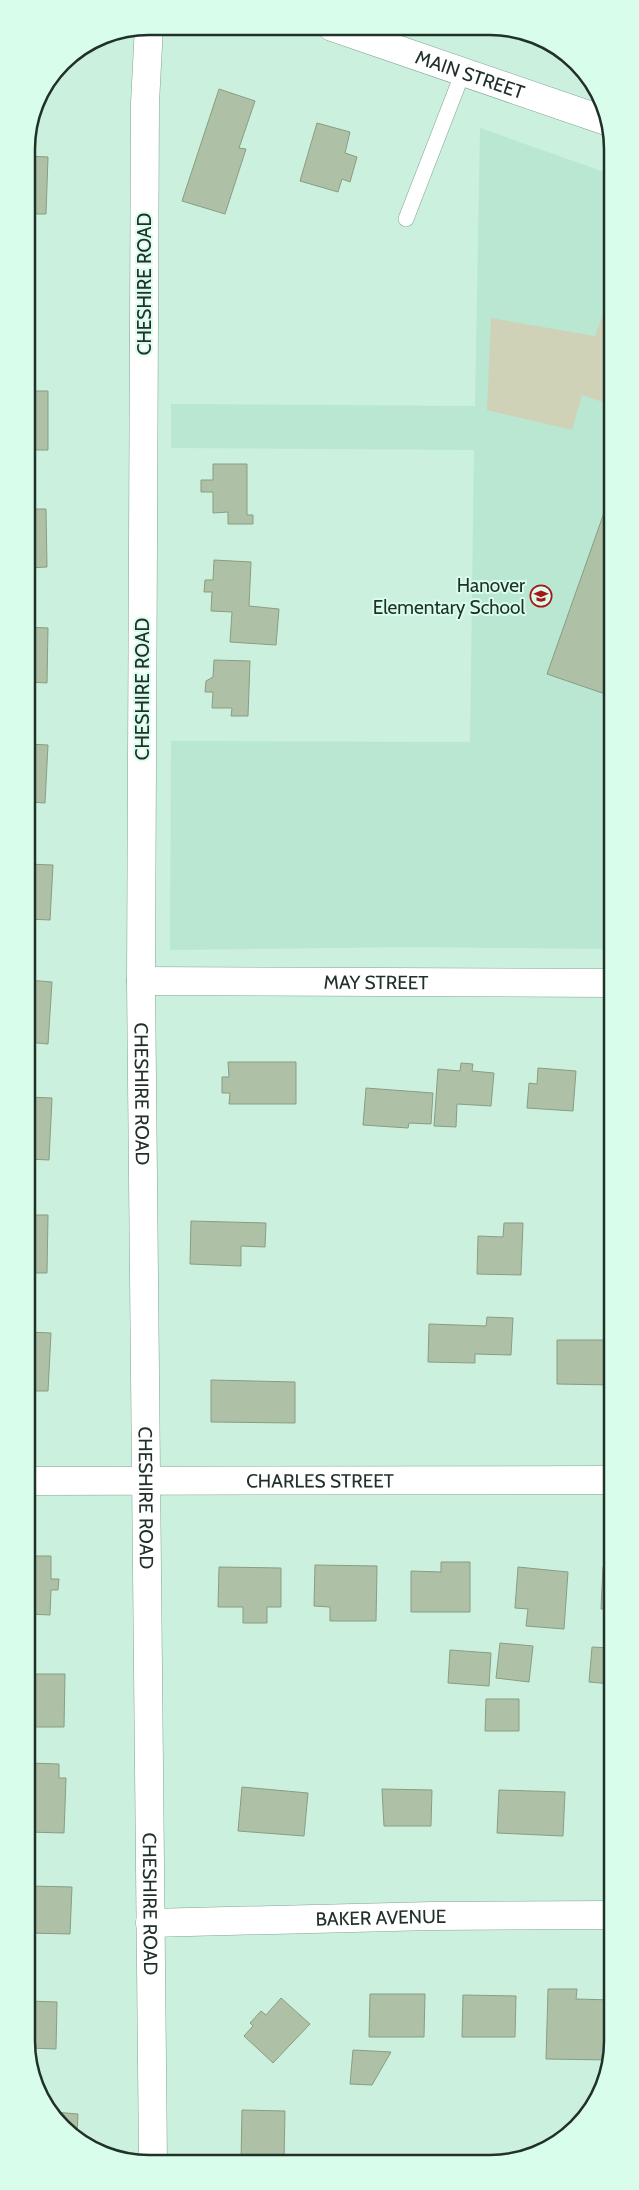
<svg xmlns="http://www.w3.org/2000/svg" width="639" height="2190" font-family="Cabin,sans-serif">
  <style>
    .built { fill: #b9e7d1 }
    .green { fill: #d0d2b7 }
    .building { fill: #aec1a7; stroke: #899d81 }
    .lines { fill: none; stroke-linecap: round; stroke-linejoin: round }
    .lane-casing { stroke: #81a493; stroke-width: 16 }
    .street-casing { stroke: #81a493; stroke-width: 29 }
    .secondary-casing { stroke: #81a493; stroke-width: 29 }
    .lane { stroke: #fff; stroke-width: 15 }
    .street { stroke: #fff; stroke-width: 28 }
    .secondary { stroke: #fff; stroke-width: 28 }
    .labels { text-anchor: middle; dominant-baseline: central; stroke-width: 4; stroke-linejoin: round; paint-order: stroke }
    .street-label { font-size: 19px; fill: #213029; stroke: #d8feeb }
    .poi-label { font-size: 19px; fill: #213029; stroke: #d8feeb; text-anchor: end }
    .rim { fill: none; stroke: #213029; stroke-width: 2.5 }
  </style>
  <rect width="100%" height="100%" fill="#cbf0de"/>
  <path class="built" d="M480,128L610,174L611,949L409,947L170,950L171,741L470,742L474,450L171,448V404L475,406Z"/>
  <path class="green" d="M611,292V405L582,395L572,430L487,410L491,318L595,336Z"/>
  <path class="building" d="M219,89L255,101L239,148L246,149L225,214L182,201Z
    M317,123L350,132L345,153L357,157L350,182L342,179L338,192L300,181Z
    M27,156L48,157L46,214H27V216Z
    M27,391H48V450H27Z
    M213,464H247V515H253V524H228V512L213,513V492H201V480H213Z
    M611,493V696L547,674Z
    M27,509H46L47,567L27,568Z
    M214,560L251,562L249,606L279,609L276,645L230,642L232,612L211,611L212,592H204L205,580H213Z
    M27,627L48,628L47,683L27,682Z
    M214,660L250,661L248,716H231L232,708H212L213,692H205L206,681L213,677Z
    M27,744L48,745L45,803L29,802L27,831Z
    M27,864L53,865L50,920L27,919Z
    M27,980L52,982L48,1044L27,1042Z
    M228,1062H296V1104H229L230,1093H222V1077H229Z
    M461,1063L473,1064L472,1071L494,1073L491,1106L457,1104L456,1127L434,1126L438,1069L460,1071Z
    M538,1068L576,1071L573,1111L527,1108L529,1083L537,1084Z
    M607,1075H611V1097H607Z
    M366,1088L433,1093L431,1124L409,1123L408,1128L363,1125Z
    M28,1097L52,1098L49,1160L28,1159Z
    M28,1215H48L47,1273H28Z
    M191,1221L266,1223L265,1247L241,1246V1266L190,1264Z
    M504,1223H523L521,1275L477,1274L478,1236L503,1237Z
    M487,1317L513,1318L511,1355L475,1354V1363L428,1362L429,1324L486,1326Z
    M28,1332L51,1333L48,1391H28Z
    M557,1340H612V1385L557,1384Z
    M211,1380L295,1382V1423L211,1422Z
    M28,1556H51V1579H59L58,1590H51L50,1615L28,1614Z
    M441,1562H470V1612H411V1571L441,1572Z
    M315,1565L377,1566L376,1621H330V1607L314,1606Z
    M219,1567L281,1568V1607H267V1623H243V1607H218Z
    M518,1567L568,1572L564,1629L526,1626L528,1609L515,1608Z
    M603,1567L612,1568V1619L610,1618V1609H601Z
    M500,1643L533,1646L529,1682L496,1678Z
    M592,1647L612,1648L611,1684L589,1682Z
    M450,1650L491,1653L489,1686L448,1683Z
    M28,1674H65L64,1727H28Z
    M486,1699H519V1731H485Z
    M29,1763L59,1764V1778H66L64,1833L28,1832Z
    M242,1787L308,1793L304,1836L238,1831Z
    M382,1789L432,1790L431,1826H384Z
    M499,1790L565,1792L563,1836L497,1833Z
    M610,1795H612V1835H609Z
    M30,1886L72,1887L70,1934L29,1933Z
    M548,1989H577L576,1999L612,2000L610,2060L546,2059Z
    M370,1994H425L424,2037H369Z
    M463,1995L516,1996L515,2037H462Z
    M281,1998L310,2024L273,2063L244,2036L253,2026L250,2023L261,2011L266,2015Z
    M28,2001L57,2002L56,2049L29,2048Z
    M353,2050L391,2052L372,2085L350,2084Z
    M242,2110L285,2111L284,2161H241Z
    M54,2112L78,2114L77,2136L62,2128Z"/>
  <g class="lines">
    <g class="lane-casing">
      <path id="lane" d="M406,219L463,72"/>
    </g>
    <g class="street-casing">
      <g id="street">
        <path id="s1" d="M149,26L145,103L141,981L153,2161"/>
        <path id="s2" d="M141,981L611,983"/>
        <path id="s3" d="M28,1481L612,1480"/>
        <path id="s4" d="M150,1923L432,1916L612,1915"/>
      </g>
    </g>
    <g class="secondary-casing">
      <g id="secondary">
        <path id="s5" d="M332,27L609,122"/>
      </g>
    </g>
    <use href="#lane" class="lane"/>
    <use href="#street" class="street"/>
    <use href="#secondary" class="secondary"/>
  </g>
  <defs>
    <g id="school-ring" transform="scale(1.125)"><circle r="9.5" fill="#d8feeb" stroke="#a91513" stroke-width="1.5"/><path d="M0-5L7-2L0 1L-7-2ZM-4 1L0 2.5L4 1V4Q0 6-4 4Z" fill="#a91513"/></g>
  </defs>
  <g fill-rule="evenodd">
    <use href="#school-ring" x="541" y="596"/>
  </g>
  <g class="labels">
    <g class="street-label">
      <text stroke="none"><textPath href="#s5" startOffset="146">MAIN STREET</textPath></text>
      <text transform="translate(144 284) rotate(-90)">CHESHIRE ROAD</text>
      <text transform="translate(142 689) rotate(-90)">CHESHIRE ROAD</text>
      <text stroke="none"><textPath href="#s2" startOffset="235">MAY STREET</textPath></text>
      <text stroke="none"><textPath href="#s1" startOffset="1068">CHESHIRE ROAD</textPath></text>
      <text stroke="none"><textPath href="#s3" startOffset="292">CHARLES STREET</textPath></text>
      <text stroke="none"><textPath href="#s1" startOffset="1472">CHESHIRE ROAD</textPath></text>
      <text stroke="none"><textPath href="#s1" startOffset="1878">CHESHIRE ROAD</textPath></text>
      <text stroke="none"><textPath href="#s4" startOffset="231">BAKER AVENUE</textPath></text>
    </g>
    <g class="poi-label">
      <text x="525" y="585">Hanover<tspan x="525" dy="22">Elementary School</tspan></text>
    </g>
  </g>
  <path d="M0 0H639V2190H0ZM149 35H490A114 114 0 0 1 604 149V2041A114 114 0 0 1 490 2155H149A114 114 0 0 1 35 2041V149A114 114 0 0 1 149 35Z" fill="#d8feeb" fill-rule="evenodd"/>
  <path class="rim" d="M149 35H490A114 114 0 0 1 604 149V2041A114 114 0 0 1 490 2155H149A114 114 0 0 1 35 2041V149A114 114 0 0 1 149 35Z"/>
</svg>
